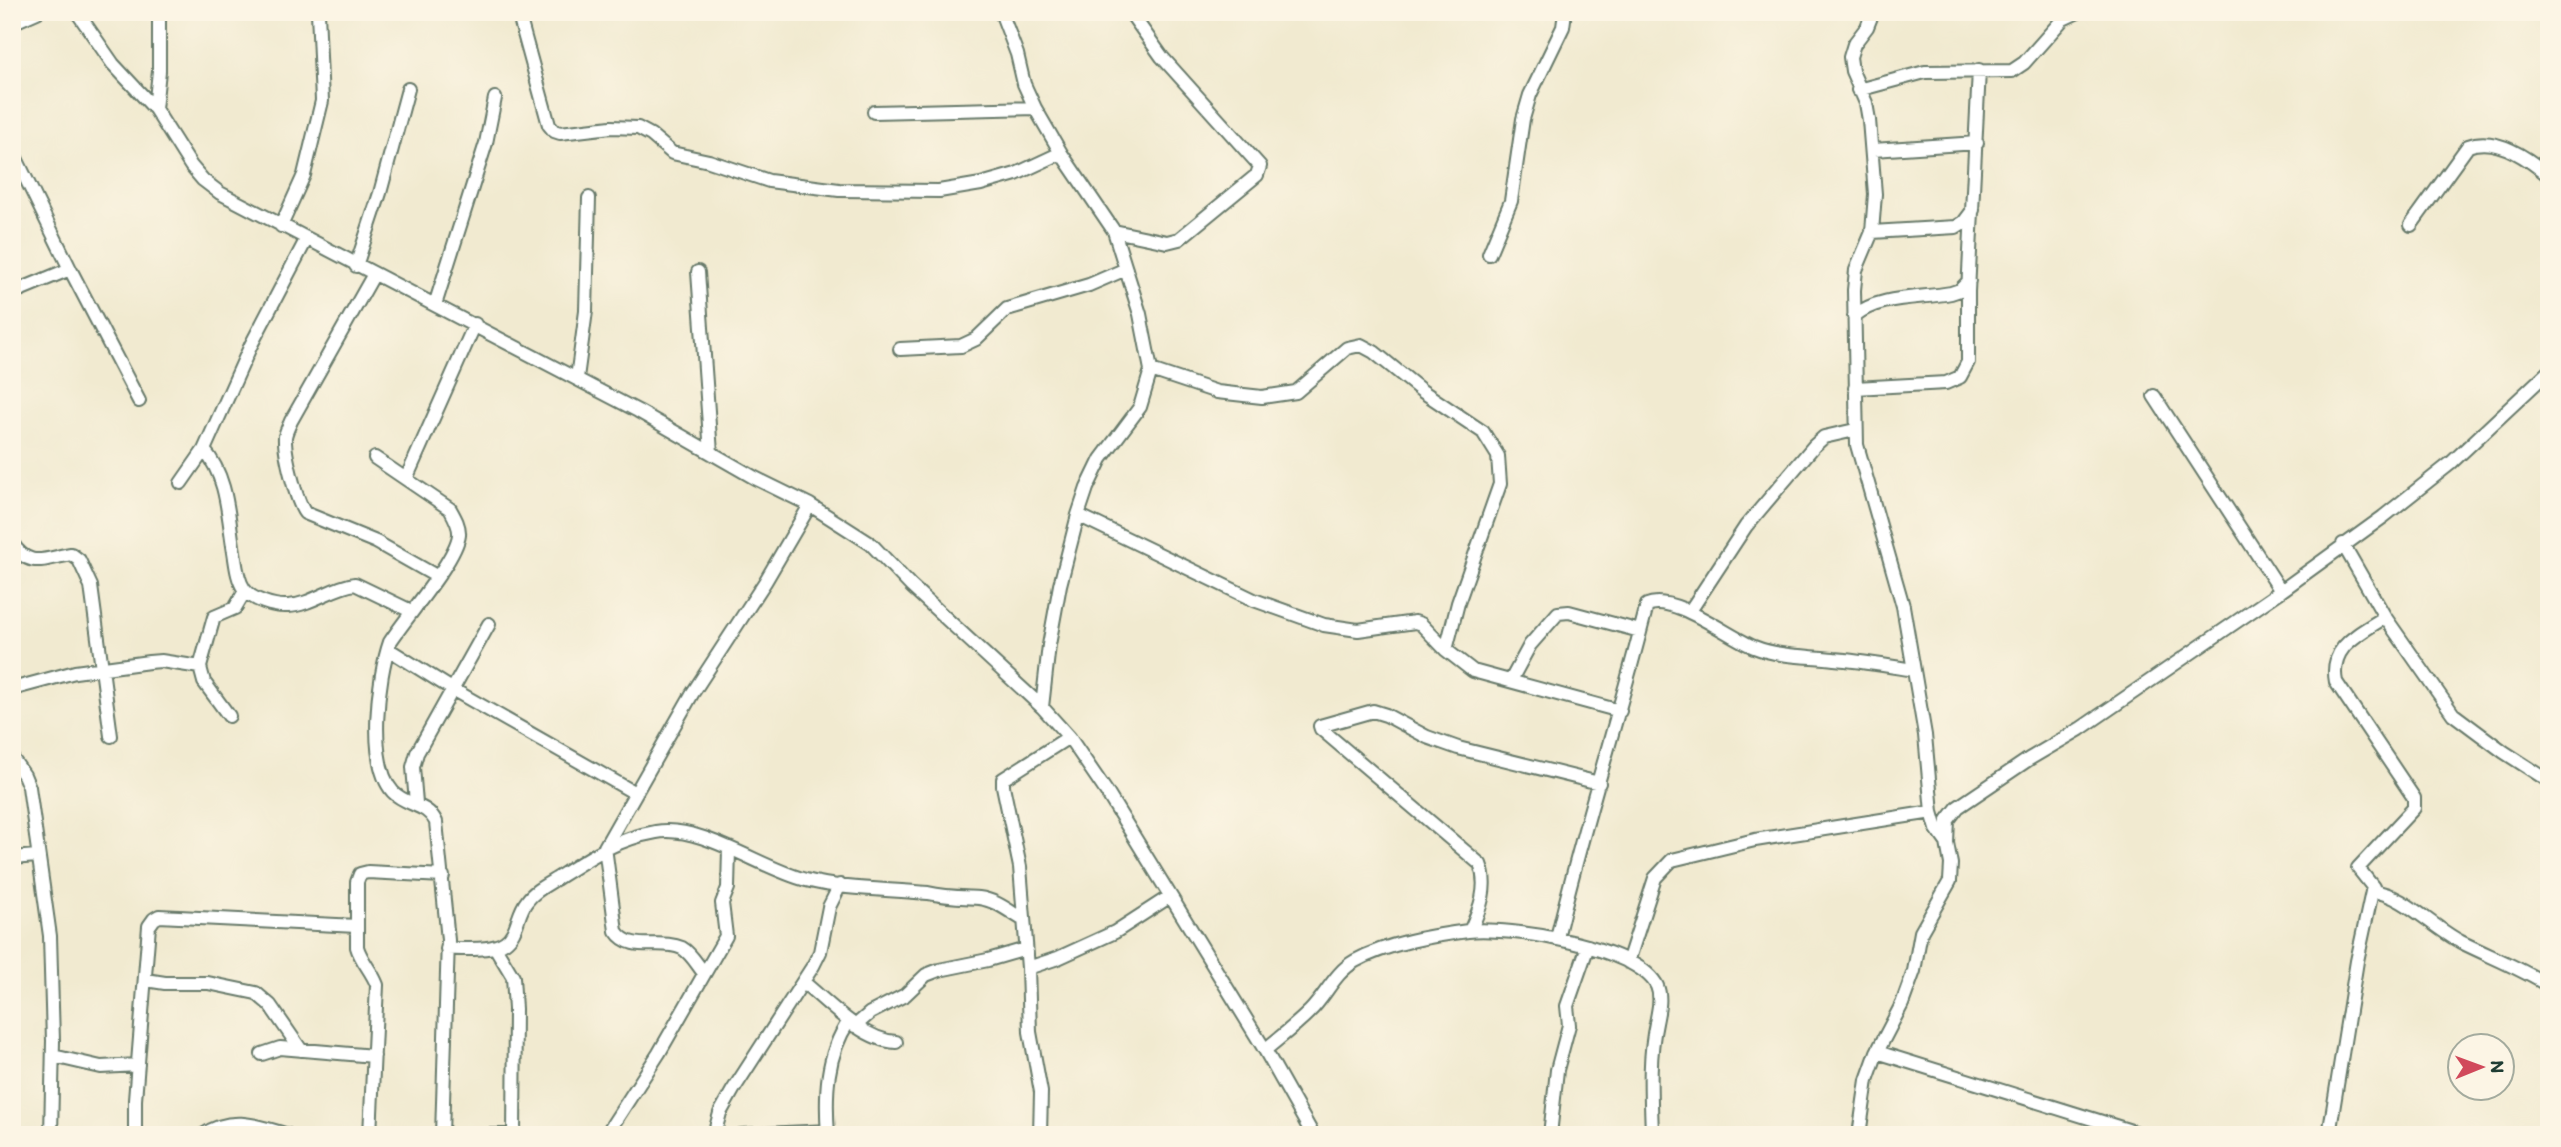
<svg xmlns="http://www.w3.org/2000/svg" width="2561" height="1147" font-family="Itim,sans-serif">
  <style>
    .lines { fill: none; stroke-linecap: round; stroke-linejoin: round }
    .minor-casing { stroke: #687a6b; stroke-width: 16 }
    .minor { stroke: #fff; stroke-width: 12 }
  </style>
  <rect width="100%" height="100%" fill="#fcf5e5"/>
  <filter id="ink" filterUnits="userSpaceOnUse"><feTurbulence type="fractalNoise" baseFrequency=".0143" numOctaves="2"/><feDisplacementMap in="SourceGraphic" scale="14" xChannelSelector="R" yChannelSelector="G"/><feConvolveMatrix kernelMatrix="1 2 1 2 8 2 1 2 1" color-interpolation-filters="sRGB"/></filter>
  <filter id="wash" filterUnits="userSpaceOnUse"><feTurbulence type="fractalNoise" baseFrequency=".00686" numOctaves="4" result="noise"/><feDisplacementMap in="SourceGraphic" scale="28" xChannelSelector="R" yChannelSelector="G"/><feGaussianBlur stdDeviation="1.57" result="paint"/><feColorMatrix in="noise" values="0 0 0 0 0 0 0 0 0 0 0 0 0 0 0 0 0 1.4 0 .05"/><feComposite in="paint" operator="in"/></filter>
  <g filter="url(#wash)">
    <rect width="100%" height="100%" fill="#f1ead0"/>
  </g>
  <g filter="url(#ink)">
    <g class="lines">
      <g class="minor-casing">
        <path id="minor" d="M77,12L113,64L155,109L191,166L203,180L220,193L638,411L755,478L810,505L871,544L911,586L1042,707L1069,737L1106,791L1265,1050L1313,1135
          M518,12L549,125L554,131L560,133L611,127L638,128L651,135L672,153L709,161L769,181L839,190L939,191L981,184L1016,174L1061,153
          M1001,12L1017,54L1024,84L1035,108L1061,153L1114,231L1140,314L1151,370L1140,407L1101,459L1087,488L1078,515L1060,585L1049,645L1042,707
          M1873,12L1867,27L1854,44L1850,57L1852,71L1866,103L1869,120L1875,194L1872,232L1856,270L1854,290L1857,445L1903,606L1925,735L1932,812L1937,829L1947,843
          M12,23L37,12
          M1858,90L1925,72L2012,71L2024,63L2063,19L2078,12
          M155,109L159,71V12
          M874,112L1035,108
          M12,150L70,269L139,401
          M1873,150L1977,143
          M2411,225L2468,146C2496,135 2528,158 2549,176
          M281,226L304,175L322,101L318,12
          M1114,231L1167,242L1179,239L1257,175L1260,166L1162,57L1130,12
          M1872,232L1956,227L1964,222L1973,210
          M1489,254L1511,201L1523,119L1530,95L1563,27L1565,12
          M356,266L380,193L408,89
          M698,272L711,453
          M374,274L291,421C289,426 286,431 285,437C284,452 296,501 305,513L376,542L436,576
          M12,293L70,269
          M435,305L486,143L495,98
          M1854,316C1880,295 1919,299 1951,293L1960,290L1969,281
          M900,349L961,346L976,339L1007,309L1089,285L1126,269
          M1151,370L1217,392L1262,397L1296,392L1347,348L1361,345L1374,352L1422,391L1483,432L1498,456L1500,484L1458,603L1446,650
          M577,378L586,311L589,198
          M1855,388L1946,383L1960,377L1968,362V292L1979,70
          M2154,396L2281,591
          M204,450C228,477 228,518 234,552C236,564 237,579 244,589C251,600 275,607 288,606C311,605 332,587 355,584L411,611
          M375,458L450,509C454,516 460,526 459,535C456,560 406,617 390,642C378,676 367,763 393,792C406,806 427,803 436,822L448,940L442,1135
          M406,479L475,324
          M181,483L204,450L251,345L306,240
          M1078,515L1254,600L1324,625L1358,630L1415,622L1421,624L1446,650L1473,671L1620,711
          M12,543C29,569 43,559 71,554L79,560L91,586L111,736
          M2343,544L2385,617L2453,714L2504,752L2549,781
          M1690,611L1746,526L1814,446L1824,437L1855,430
          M388,649L452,689L635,793
          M1511,680L1530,645L1558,613L1569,612L1640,631
          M12,689L75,672L149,662L161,661L200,667
          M229,716L204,682L200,667L214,617L235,608L245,591
          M12,758L24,775L29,787L50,936L53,1041L51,1135
          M416,803L413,767L417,753L489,624
          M12,858L37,856
          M2372,891C2403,894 2433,928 2461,942C2491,957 2521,968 2549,986
          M1470,931C1480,909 1489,887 1480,864L1321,729L1320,726L1373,711L1386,715L1427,737L1458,748L1599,783
          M1557,938C1583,826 1619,717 1647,605C1673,593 1727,636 1754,647C1779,657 1808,656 1834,659C1861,661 1887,666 1914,670
          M495,947L513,977L515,1009L514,1135
          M447,949C464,948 491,952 505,942C518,933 517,913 527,901C534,891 546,885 556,879C590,857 616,839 656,832C701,824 762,869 806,880C845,890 888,889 928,893C946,897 961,897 979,898C996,900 1010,912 1024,920
          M1628,962L1655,878L1672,860L1755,840L1932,812
          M1028,968L1020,867L1003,786V779L1069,737
          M704,973C698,966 691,953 682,948C661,938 631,954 616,931L605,847L692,694L765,582L810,505
          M146,980L165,983H208L256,993L270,1005L301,1050
          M803,982C829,1003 862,1040 896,1042
          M855,1026L870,1013L905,995L926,975L939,970L988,960L1026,949
          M1265,1050C1279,1038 1295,1026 1309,1012C1326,996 1334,973 1355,961C1388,943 1430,936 1468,931C1508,926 1637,946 1657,986C1662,998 1658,1012 1656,1023C1648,1060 1651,1097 1652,1135
          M1877,1052L2144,1135
          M262,1054L280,1048L374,1056
          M53,1056L101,1067L138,1065
          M135,1135V1100L149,926L154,919L159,916L357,926
          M203,1135C232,1115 258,1126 288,1135
          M370,1135L377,985C372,971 361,961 357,947V882L360,874L368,872L443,876
          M464,1135H512
          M606,1135L659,1053L726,936L722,903L728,888L729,849
          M714,1135L720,1113L733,1090L813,966L820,952L829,907L840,885
          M741,1135L828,1131
          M828,1135C825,1094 826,1055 849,1021
          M1040,1135L1041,1092L1030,1032L1028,968L1058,958L1115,932L1169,897
          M1550,1135L1557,1070L1569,1025L1567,1006L1588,946
          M1859,1135L1867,1080L1877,1052L1902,1004L1914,971L1921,932L1950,881L1951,864L1947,843L1948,820L1958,807L2029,759L2080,729L2281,591L2383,517L2451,463L2549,371
          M2329,1135L2357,961L2373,887L2358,868L2414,808V798L2336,682C2329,646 2358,635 2385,617"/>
      </g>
      <use href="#minor" class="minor"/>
    </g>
  </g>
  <rect width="2561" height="1147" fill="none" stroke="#fcf5e5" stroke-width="42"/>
  <g transform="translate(2481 1067) rotate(89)"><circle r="33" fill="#fcf5e5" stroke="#a4ab9e" stroke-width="2"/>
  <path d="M0-5L12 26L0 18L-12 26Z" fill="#d1495b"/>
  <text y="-10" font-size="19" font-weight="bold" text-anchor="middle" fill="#1f3d34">N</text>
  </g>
</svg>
